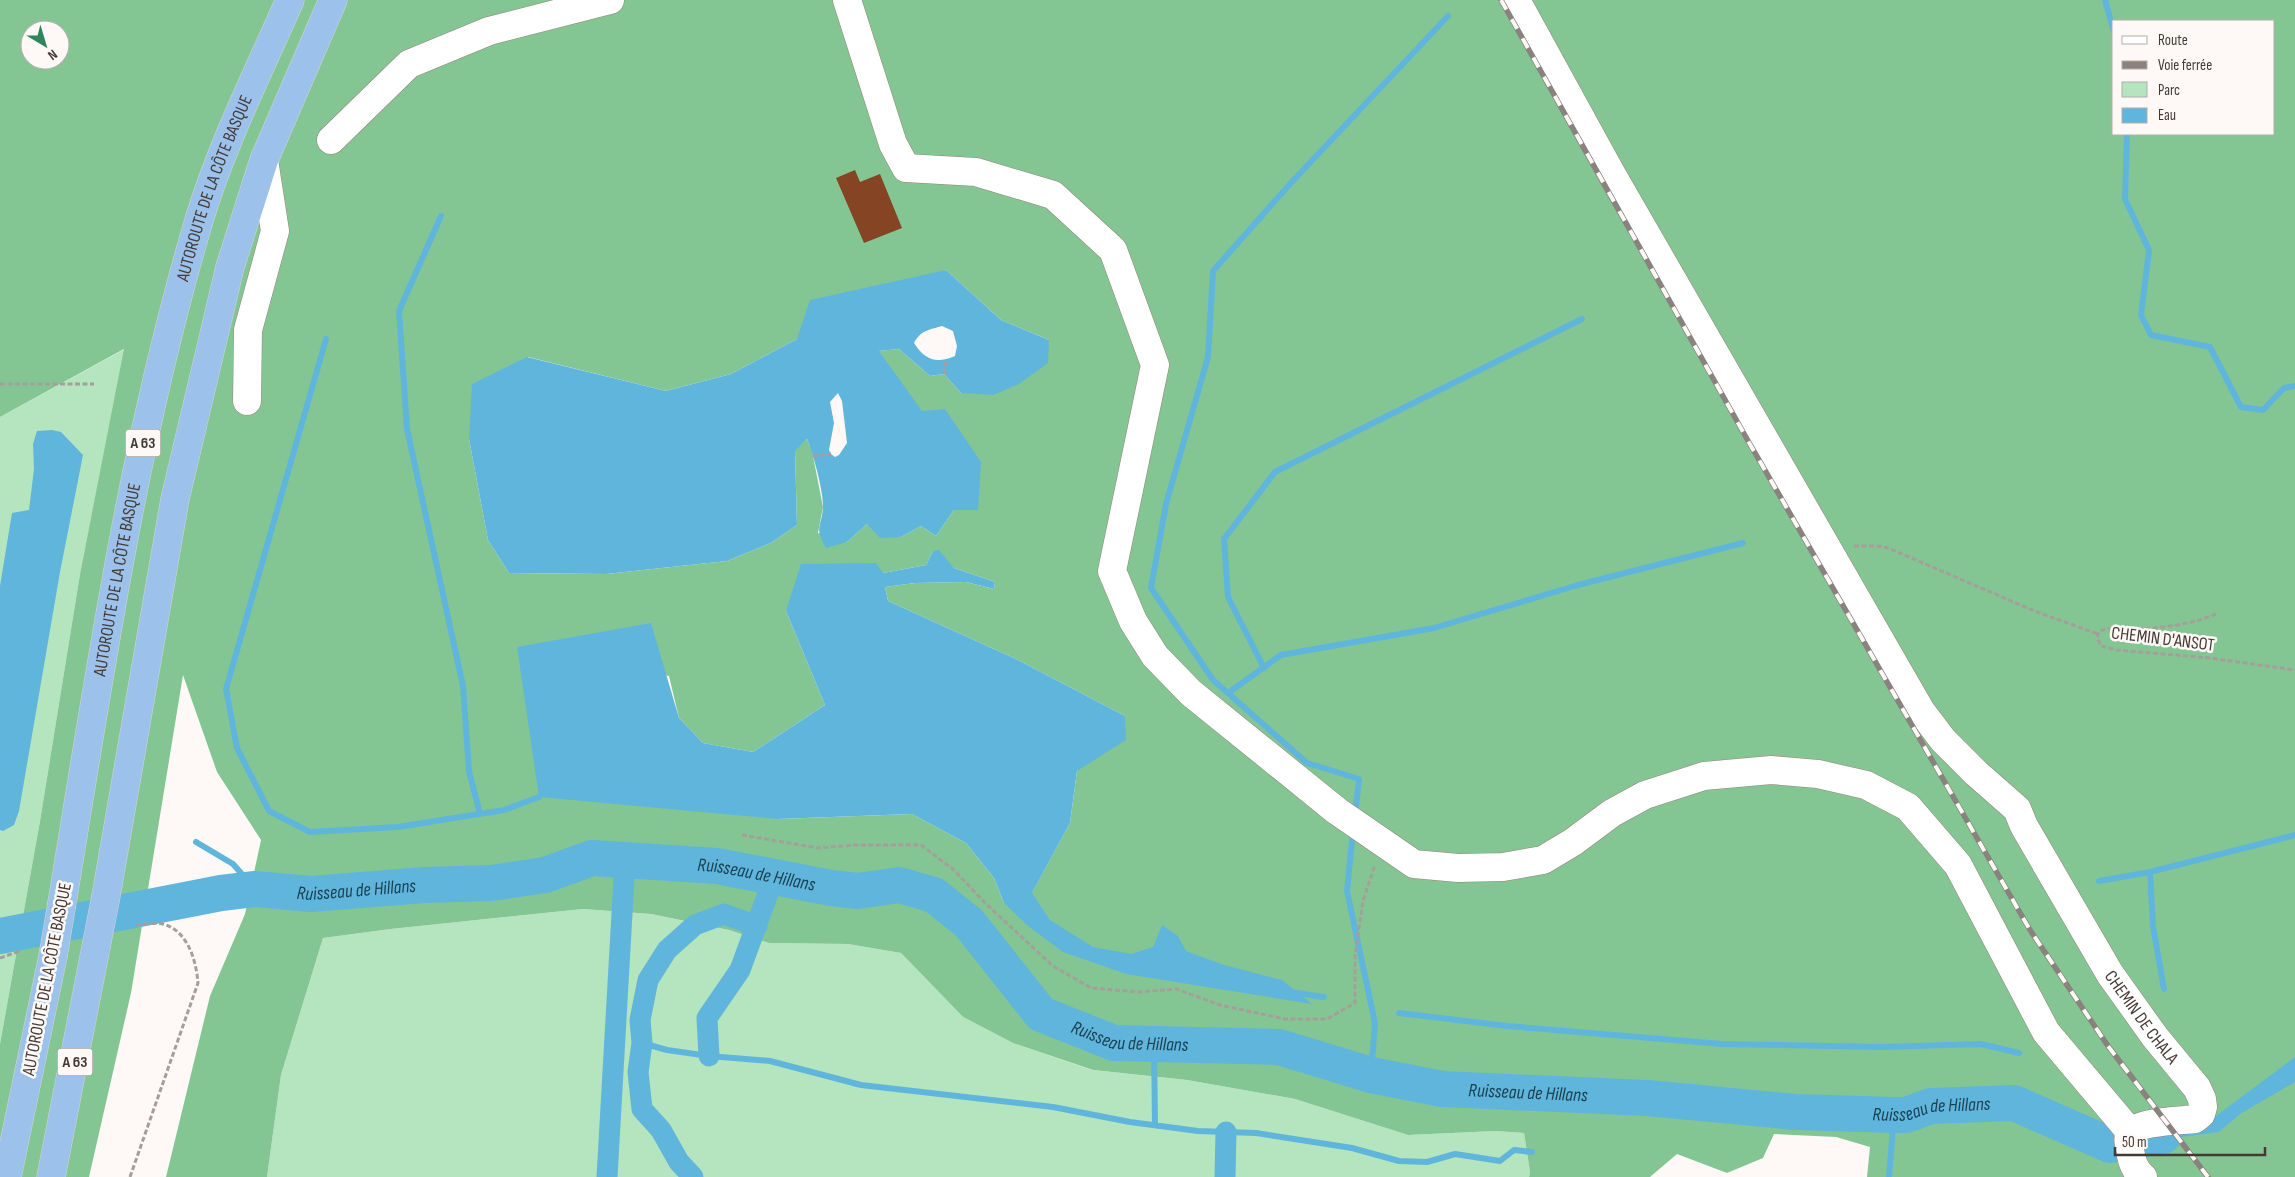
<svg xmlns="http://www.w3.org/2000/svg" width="2295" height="1177" font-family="'Sofia Sans Condensed',sans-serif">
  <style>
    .green { fill: #b4e5be }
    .forest { fill: #84c693; fill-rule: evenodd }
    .water { fill: #60b5dc; fill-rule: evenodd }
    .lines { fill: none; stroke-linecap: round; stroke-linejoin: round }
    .stream { stroke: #60b5dc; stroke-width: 6 }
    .canal { stroke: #60b5dc; stroke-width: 21 }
    .river { stroke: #60b5dc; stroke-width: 36 }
    .building { fill: #854423 }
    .minor-casing { stroke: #968278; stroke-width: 29 }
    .highway-casing { stroke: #d6d4d3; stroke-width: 29 }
    .path { stroke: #a59e9b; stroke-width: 3; stroke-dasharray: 5 2.5; stroke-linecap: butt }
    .minor { stroke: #fff; stroke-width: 28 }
    .highway { stroke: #9cc1ea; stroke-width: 28 }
    .rail-casing { stroke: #8a827f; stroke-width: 5.5 }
    .rail { stroke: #fef9f7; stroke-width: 4; stroke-dasharray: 11; stroke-linecap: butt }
    .highway-bridge-casing { stroke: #d6d4d3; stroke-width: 29; stroke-linecap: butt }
    .highway-bridge { stroke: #9cc1ea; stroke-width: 28 }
    .labels { text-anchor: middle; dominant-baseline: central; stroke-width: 5; stroke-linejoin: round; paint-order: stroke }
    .shield { fill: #fef9f7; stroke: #7b7370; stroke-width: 1 }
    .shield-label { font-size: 16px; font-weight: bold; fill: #433a36 }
    .street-label { font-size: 18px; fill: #433a36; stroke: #fef9f7 }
    .water-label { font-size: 19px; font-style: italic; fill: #1b4152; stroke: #fef9f7 }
  </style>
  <rect width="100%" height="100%" fill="#fef9f7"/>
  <path class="green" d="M125,349L80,574L40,821L0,1044V417Z
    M583,909L651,914L729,930L769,943L848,944L901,953L963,1017L1013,1043L1092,1070L1187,1080L1295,1099L1408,1135L1496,1131L1524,1133L1530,1172L1529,1177H267L281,1075L323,938L391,929Z"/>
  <path class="forest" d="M0,0H2295V1177H1867L1870,1147L1836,1137L1774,1134L1763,1158L1727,1173L1677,1154L1650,1177H1529L1530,1172L1524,1133L1496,1131L1408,1135L1295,1099L1187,1080L1093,1070L1013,1043L963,1017L901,953L848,944L769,943L729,930L651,914L583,909L391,929L323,938L281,1075L267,1177H166L210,996L245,914L261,840L217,772L183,675L131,993L89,1177H0V1044L40,821L80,574L124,349L0,417ZM2114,21H2274V134H2114ZM30,30H60V60H30ZM946,270L1001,320L1049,340L961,393L944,374L930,376L899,349L878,351L922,412L954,510L936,536L921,526L901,537L867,524L847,542L818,533L823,507L812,451L807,439L795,450L797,525L771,543L727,561L606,574L509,573L488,540L469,439L528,357L666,391L731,374L797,339ZM933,551L954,568L995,582L994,589L966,582L915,583L885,587L888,601L1016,659L1125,716L1077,771L1070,823L1028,900L1004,903L994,878L966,843L912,814L778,819L517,647L669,676L679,718L703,743L753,752L825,705L786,611L883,573L926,565Z"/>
  <path class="water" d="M946,270L1001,320L1049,340L1048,363L1019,384L993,395L961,393L944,374L930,376L899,349L879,351L922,411L945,409L981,462L978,510H954L936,536L921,526L901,537L880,538L867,524L847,542L826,548C814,527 821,529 823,508C824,494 813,452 807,439L795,451L797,525L771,543L727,561L606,574L509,573L488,540L469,439L472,384L527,357L666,391L731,374L797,339L810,300ZM942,326L953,331L957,346L955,356C936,364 925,360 914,343C921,330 929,330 942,326ZM838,393L842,401L847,443L839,455L835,457L831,454L829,450L834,423L830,402Z
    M52,430L61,432L83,455L60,572L19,811L14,825L3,831L0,830V586L12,513L29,510L34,469L33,444L37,431Z
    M939,550L954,568L995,582L994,589L966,582L915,583L885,587L888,601L1016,659L1125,716L1126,740L1077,771L1070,823L1032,893L1050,920L1093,947L1131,954L1153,947L1162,925L1178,936L1186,951L1224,965L1282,980L1312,1004L1126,974L1063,952L1028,926L1004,903L994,878L966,843L912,814L778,819L539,797L517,647L651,623L679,718L703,743L753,752L825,705L786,611L801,564L876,563L883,573L926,565L933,551Z
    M2295,1057V1082L2240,1114L2219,1132L2122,1145L2212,1119Z"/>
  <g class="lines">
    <path class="stream" d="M2105,0L2114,32
      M2127,134L2125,199L2149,250L2141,315L2151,335L2210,347L2241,407L2263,410L2284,388L2295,386
      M441,216L399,311L407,429L463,686L469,771L480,814
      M326,339L226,689L237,748L269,811L310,832L398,827L504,810L539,797
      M1264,668L1228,597L1224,539L1275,472L1582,319
      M1228,693L1281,655L1434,628L1578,585L1743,543
      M1355,816L1359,779L1307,763L1213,680L1151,588L1166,504L1208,357L1213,271L1289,185L1448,16
      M1353,831L1347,891L1375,1023L1371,1075
      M196,842L233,864L255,889
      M2150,872L2153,926L2164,989
      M2099,881L2150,872L2295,835
      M1291,992L1324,997
      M1399,1013L1507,1026L1722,1044L1883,1047L1981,1044L2019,1053
      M642,1043L667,1050L709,1056L770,1061L861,1085L1053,1107L1130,1122L1198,1131L1256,1133L1352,1148L1399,1161L1427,1162L1455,1154L1500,1161L1514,1150L1532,1152
      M1154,1044L1155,1125
      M1889,1177L1894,1115"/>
    <path class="canal" d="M709,1056L707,1018L740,970L774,877
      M607,1177L625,861
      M693,1177L679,1162L661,1130L642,1109L638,1072L642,1043L640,1020L648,980L667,950L695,925L724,914L757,926
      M1225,1177L1226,1132"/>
    <path class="river" id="s1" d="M0,936L221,893L255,889L311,894L425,885L491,883L545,875L592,858L717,866L831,888L858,891L899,885L934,895L969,923L1041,1014L1114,1043L1279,1047L1371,1075L1442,1089L1647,1098L1796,1112L1894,1115H1906L1931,1106L2014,1103L2110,1145L2163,1136"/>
  </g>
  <path class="building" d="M855,170L860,182L880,174L902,228L864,243L836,178Z"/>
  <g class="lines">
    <g class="minor-casing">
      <g id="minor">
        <path d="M847,0L893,144L906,168L976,172L1053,195L1113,250L1155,365L1112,571L1133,621L1155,656L1191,693L1337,811L1414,864L1458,868L1503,867L1543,860L1573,842L1612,813L1645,795L1704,776L1771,770L1818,774L1866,785L1908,807L1958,865L2046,1032L2131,1133"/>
        <path id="s2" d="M1516,0L1611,173L1921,711L1943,740L1976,773L2017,809L2024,826L2110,974L2155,1037L2197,1088L2202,1099L2203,1107L2201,1114L2195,1119C2180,1121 2138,1121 2130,1134C2127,1138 2129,1145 2130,1149C2131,1160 2134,1170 2143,1177"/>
        <path d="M331,140L409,64L489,31L610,0"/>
        <path d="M247,401L248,330L275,231L264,160"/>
      </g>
    </g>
    <g class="highway-casing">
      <g id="highway">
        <path d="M106,896L175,499L230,267L264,160L333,0"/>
        <path id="s3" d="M62,903C100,673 133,441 200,217C223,142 259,71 290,0"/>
        <path d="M7,1177L53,956"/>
        <path d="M51,1177L96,947"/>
      </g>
    </g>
    <path class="path" d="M944,374L946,360
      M0,384H94
      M813,456L831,454
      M1854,546H1877L1888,548L2037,612L2098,634
      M2216,614C2190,625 2161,628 2134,629C2121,630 2110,625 2099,632L2097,638L2101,646L2116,650L2210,658L2295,670
      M742,835L818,848L854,845H921L954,870L985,903L1053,966L1091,988L1138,992L1176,989L1220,1005L1285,1019H1327L1355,1003V956L1363,901L1375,865
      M0,958L20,951
      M130,1177L198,983C196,960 188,931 163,924C155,922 144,925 135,925"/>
    <use href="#minor" class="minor"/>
    <use href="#highway" class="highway"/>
    <g class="rail-casing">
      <path id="rail" d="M1501,0L1747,439L2030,930L2108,1046L2208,1177"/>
    </g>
    <use href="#rail" class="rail"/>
    <g class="highway-bridge-casing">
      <path id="highway-bridge" d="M96,947L106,896
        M53,956L62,903"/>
    </g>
    <use href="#highway-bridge" class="highway-bridge"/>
  </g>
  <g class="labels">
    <g class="shield">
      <rect x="125.5" y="429.5" width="35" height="27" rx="4"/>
      <rect x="57.5" y="1048.5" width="35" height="27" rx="4"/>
    </g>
    <g class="shield-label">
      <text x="143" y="443">A 63</text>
      <text x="75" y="1062">A 63</text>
    </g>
    <g class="street-label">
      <text stroke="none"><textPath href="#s3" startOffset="732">AUTOROUTE DE LA CÔTE BASQUE</textPath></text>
      <text stroke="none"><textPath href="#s3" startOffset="328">AUTOROUTE DE LA CÔTE BASQUE</textPath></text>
      <text transform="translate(2163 639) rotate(7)">CHEMIN D'ANSOT</text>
      <text transform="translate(47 979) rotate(-79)">AUTOROUTE DE LA CÔTE BASQUE</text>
      <text stroke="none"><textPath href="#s2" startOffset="1199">CHEMIN DE CHALA</textPath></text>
    </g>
    <g class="water-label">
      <text stroke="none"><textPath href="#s1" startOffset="766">Ruisseau de Hillans</textPath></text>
      <text stroke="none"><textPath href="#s1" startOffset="361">Ruisseau de Hillans</textPath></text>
      <text stroke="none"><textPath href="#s1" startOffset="1201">Ruisseau de Hillans</textPath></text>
      <text stroke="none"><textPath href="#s1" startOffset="1606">Ruisseau de Hillans</textPath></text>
      <text stroke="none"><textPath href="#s1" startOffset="2011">Ruisseau de Hillans</textPath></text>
    </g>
  </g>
  <rect x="2112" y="20" width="162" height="115" fill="#fef9f7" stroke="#b3adaa"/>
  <rect x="2122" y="36" width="25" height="8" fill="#ffffff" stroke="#b3adaa"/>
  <text x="2158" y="45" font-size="15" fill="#433a36">Route</text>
  <rect x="2122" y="61" width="25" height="8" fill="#8a827f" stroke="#b3adaa"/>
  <text x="2158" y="70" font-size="15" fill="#433a36">Voie ferrée</text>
  <rect x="2122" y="82" width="25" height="15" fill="#b4e5be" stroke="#b3adaa"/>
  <text x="2158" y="95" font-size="15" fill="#433a36">Parc</text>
  <rect x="2122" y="108" width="25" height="15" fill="#60b5dc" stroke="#b3adaa"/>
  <text x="2158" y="120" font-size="15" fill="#433a36">Eau</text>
  <g transform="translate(45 45) rotate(142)"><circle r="24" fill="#fef9f7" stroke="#b3adaa"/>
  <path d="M0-4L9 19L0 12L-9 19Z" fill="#2e865a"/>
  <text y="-8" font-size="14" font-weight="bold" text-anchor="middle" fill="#433a36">N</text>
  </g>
  <path d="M2115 1147v8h150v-8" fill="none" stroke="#433a36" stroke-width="2.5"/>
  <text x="2122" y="1147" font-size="15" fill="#433a36" stroke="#fef9f7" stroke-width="4" paint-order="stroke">50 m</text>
</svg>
